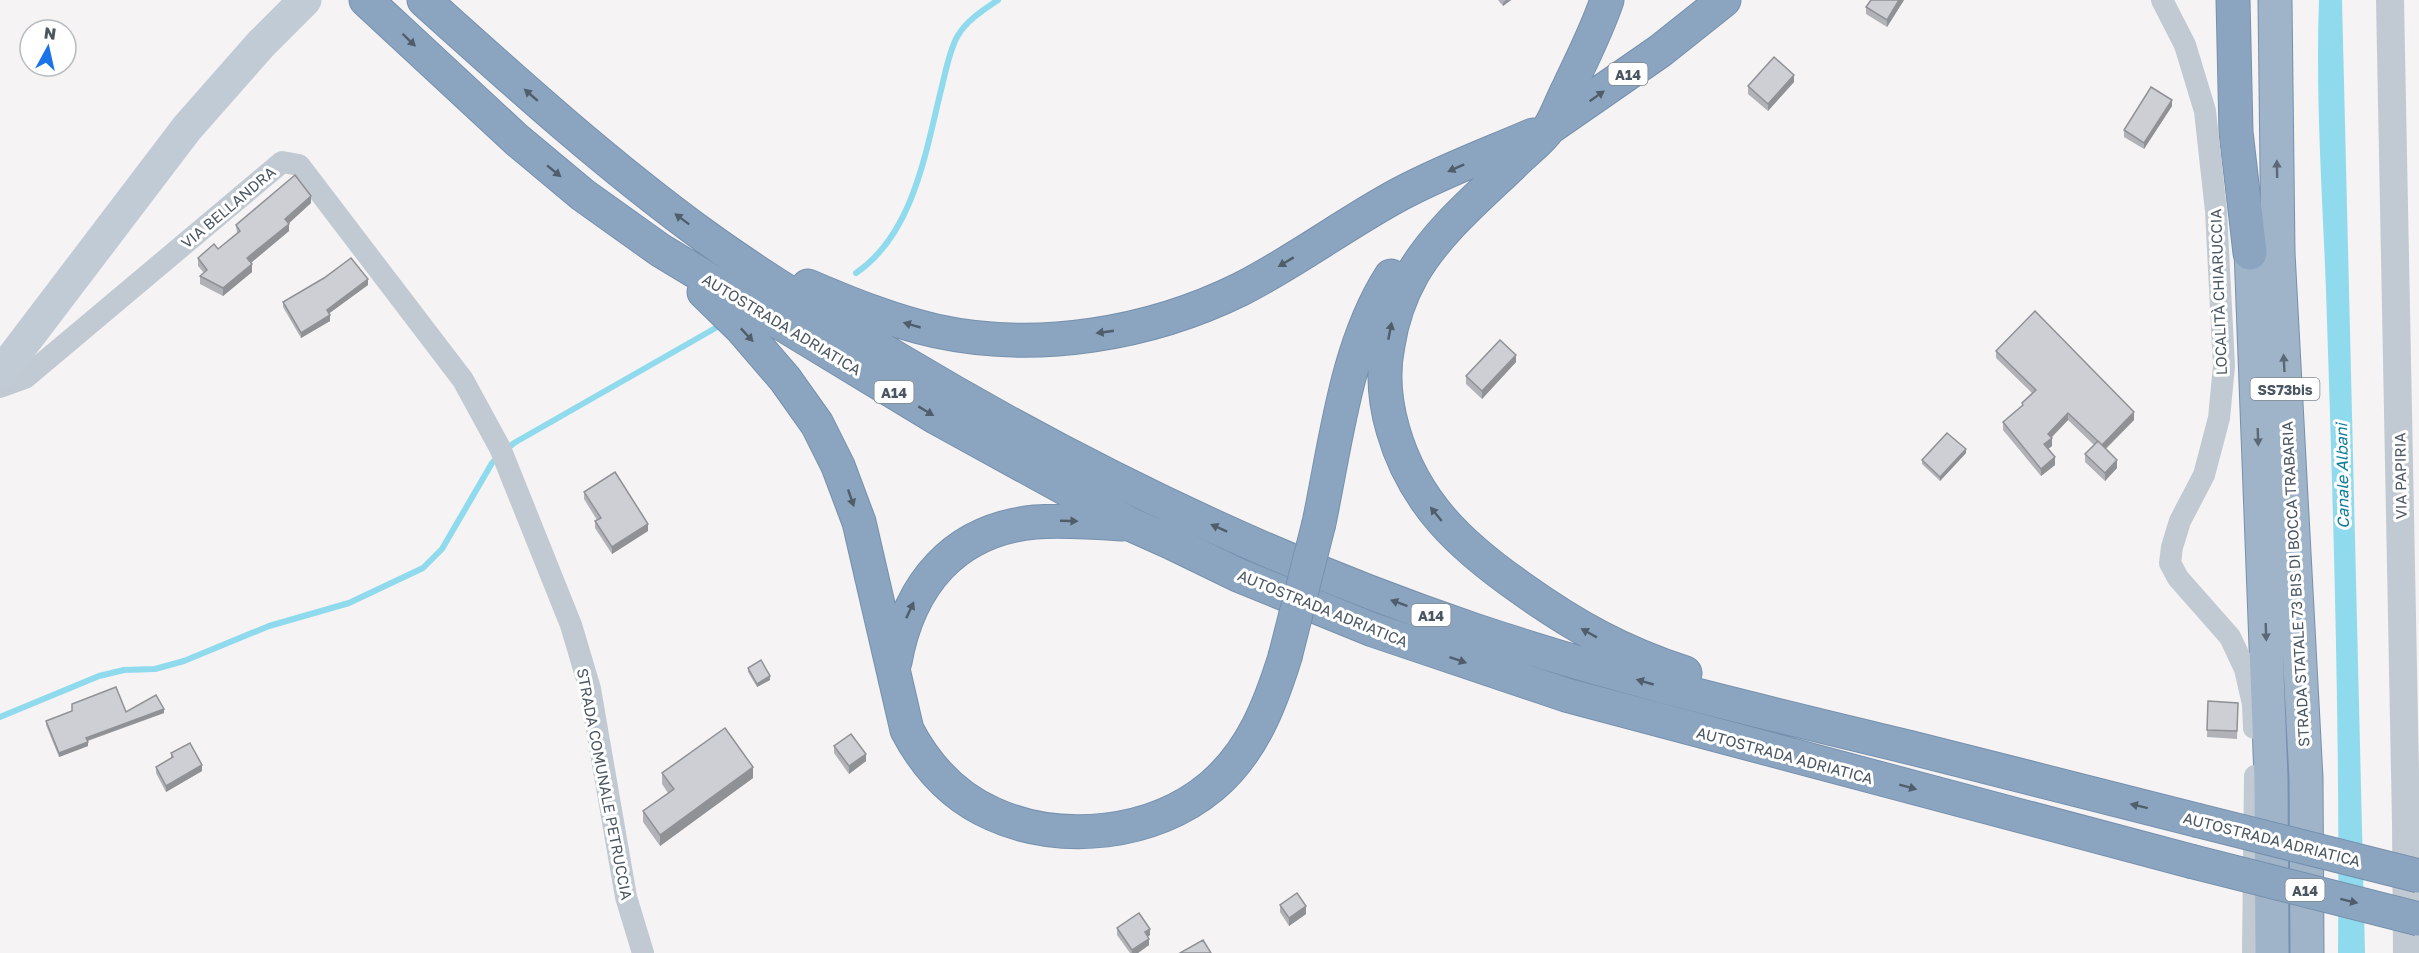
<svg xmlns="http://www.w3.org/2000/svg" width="2419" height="953" font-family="'Golos Text',sans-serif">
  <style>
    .water { fill: #90daee }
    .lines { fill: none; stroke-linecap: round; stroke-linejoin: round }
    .stream { stroke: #90daee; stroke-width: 6 }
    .trunk-casing { stroke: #7690ad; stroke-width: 35 }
    .motorway-casing { stroke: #7690ad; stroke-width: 35 }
    .minor { stroke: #c1cad2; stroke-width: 22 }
    .tertiary { stroke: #c1cad2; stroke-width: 28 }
    .secondary { stroke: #c1cbd6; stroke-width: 33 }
    .trunk { stroke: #9fb4c9; stroke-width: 33 }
    .motorway { stroke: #8ba5c1; stroke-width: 33 }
    .motorway-bridge-casing { stroke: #7690ad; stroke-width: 35; stroke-linecap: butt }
    .motorway-bridge { stroke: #8ba5c1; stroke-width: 33 }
    .wall { fill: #b0b2b7 }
    .shaded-wall { fill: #909195 }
    .building { fill: #cdcfd5; stroke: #909195; stroke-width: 1.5 }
    .oneway { fill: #505e6b }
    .oneway2 { fill: #5b6976 }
    .labels { text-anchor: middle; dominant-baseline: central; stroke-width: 6; stroke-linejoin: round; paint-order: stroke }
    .shield { fill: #fff; stroke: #808990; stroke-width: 1.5 }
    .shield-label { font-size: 14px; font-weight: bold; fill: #4a5661 }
    .street-label { font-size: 15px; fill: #4a5661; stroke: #fff }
    .water-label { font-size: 16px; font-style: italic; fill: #0c7c9b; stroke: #fff }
  </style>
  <rect width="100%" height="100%" fill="#f5f3f3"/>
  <path class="water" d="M2319,0H2342L2365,953H2338C2340,742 2334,532 2327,321C2324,214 2315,107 2319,0Z"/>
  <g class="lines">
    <path class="stream" d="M856,273C912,235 925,156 940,94C945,76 948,54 957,37C966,21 983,10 998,0
      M507,449L514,443L719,326
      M0,717L99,676L124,670L155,669L184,661L269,626L349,603L423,568L442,549L492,463L497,458"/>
    <g class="trunk-casing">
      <path id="trunk" d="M2275,0L2278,253L2306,778L2307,953
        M2250,224L2271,778L2272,953"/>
    </g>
    <g class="motorway-casing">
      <path id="motorway" d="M366,0L517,140L583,195L660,250L937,418L1132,525L1170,542L1238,575L1373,630L1566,695L2190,861
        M424,0C515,82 607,165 706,237C767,281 834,321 899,360C1081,469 1273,562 1474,630C1619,679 1768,713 1916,749C2010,772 2103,797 2196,820
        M1607,0C1597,30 1582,59 1569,87C1562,100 1557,116 1549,128C1541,140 1527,150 1517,160C1481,195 1439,229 1413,273C1400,296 1392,319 1388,345C1382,374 1385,402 1393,430C1414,503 1461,546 1521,588C1576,627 1621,652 1685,673
        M2233,0L2236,132L2250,253
        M1549,128L1660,51L1724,0
        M808,286C850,304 892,321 936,331C1037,353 1150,334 1241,289C1296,261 1346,223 1400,194C1443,171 1489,154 1533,135
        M704,292L742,329L785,379L817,424L838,466L859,522L907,730C926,766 954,797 993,814C1061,845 1154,835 1212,786C1252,752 1270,705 1285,657
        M1319,523C1336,442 1346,346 1391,276
        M895,662C909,584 954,530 1035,522C1064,520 1093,522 1122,524"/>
    </g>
    <path class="minor" d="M2162,0L2185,45L2205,111L2216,211L2224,366L2219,418L2204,475L2180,521L2172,547L2170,563L2178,578L2230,637L2245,669L2253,704L2254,728
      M0,387L25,378L282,162L299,165L463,380L500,448L571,625L590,689L626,897L643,953
      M2253,953L2255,776"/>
    <path class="tertiary" d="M2390,0L2406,823L2407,953"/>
    <path class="secondary" d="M0,374L187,128L261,44L305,0"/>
    <use href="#trunk" class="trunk"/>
    <use href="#motorway" class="motorway"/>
    <g class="motorway-bridge-casing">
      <path id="motorway-bridge" d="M1285,657L1319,523
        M2196,820L2419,876
        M2190,861L2419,919"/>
    </g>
    <use href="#motorway-bridge" class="motorway-bridge"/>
  </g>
  <path class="wall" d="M1498,0H1511L1503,6Z
    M1904,0L1887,27L1866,14V7Z
    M1794,82L1768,111L1748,94V86Z
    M2172,106L2144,149L2124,137V130Z
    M311,203L288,223L289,231L251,263L252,272L223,296L200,284V276L204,273L198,266V258L218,249L237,233L236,225Z
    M368,285L329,313L330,321L301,338L283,307V302Z
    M1996,351L2134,420L2106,449L2117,468L2105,481L2085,462V454L2094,445L2068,420L2051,438L2052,446L2048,449L2055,465L2041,476L2003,430V422L2022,406V403L2032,393L1996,358Z
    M1516,362L1482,399L1466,384V376Z
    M1966,453L1940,481L1922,464V460Z
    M584,492L648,531L612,554L595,528V521L597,520L584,499Z
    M748,668L770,680L757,687L748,672Z
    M2208,701L2238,703L2237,739L2207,737Z
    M126,712L164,713L88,741V746L59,757L46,725V721Z
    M834,746L866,761L849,774L834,753Z
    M171,753L202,771L166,792L156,773V767L171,758Z
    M662,773L753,778L660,846L643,822V811L668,793L662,784Z
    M1280,905L1306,914L1289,926L1280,912Z
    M1117,928L1150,935L1148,936L1149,945L1138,953H1130L1117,935Z"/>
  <path class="shaded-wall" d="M1506,0H1511L1503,6V3Z
    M1899,0H1904L1887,27V20Z
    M1794,75V82L1768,111V104Z
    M2172,100V106L2144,149V143Z
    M311,196V203L285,227V219Z
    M289,224V231L247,266V258Z
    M252,264V272L223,296V288Z
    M368,279V285L327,315V310Z
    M330,315V321L301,338V333Z
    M1516,355V362L1482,399V391Z
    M2134,412V420L2102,452V445Z
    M2068,413V420L2048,441V434Z
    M2052,438V446L2044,452V444Z
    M1966,449V453L1940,481V477Z
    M2055,457V465L2041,476V469Z
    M2117,460V468L2105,481V473Z
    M648,524V531L612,554V547Z
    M770,676V680L757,687V684Z
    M164,709V713L86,741V738Z
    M88,742V746L59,757V753Z
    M866,754V761L849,774V766Z
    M202,765V771L166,792V786Z
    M753,767V778L660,846V835Z
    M1306,906V914L1289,926V918Z
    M1150,929V935L1145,939V932Z
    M1149,939V945L1138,953H1132V950Z"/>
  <path class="building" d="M1871,0H1899L1887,20L1866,7Z
    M1774,57L1794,75L1768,104L1748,86Z
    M2151,87L2172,100L2144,143L2124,130Z
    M295,175L311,196L285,219L289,224L247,258L252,264L223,288L200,276L207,270L198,258L214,244L218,249L240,231L236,225Z
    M351,258L368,279L327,310L330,315L301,333L283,302L324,278Z
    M2035,311L2134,412L2102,445L2068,413L2048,434L2052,438L2044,444L2055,457L2041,469L2003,422L2023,405L2022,403L2036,390L1996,351Z
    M1500,340L1516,355L1482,391L1466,376Z
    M1947,433L1966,449L1940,477L1922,460Z
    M2098,441L2117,460L2105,473L2085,454Z
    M615,472L648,524L612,547L595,521L601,518L584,492Z
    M761,660L770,676L757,684L748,668Z
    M116,687L126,712L156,695L164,709L86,738L88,742L59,753L46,721L72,711V704Z
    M2208,701L2238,703L2237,731L2207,730Z
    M725,728L753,767L660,835L643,811L674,789L662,773Z
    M851,734L866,754L849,766L834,746Z
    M190,743L202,765L166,786L156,767L173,757L171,753Z
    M1297,893L1306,906L1289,918L1280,905Z
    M1139,913L1150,929L1145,932L1149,939L1132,950L1117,928Z
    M1203,940L1211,953H1180Z"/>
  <defs><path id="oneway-solid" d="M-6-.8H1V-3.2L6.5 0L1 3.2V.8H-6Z" transform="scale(1.5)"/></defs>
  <g class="oneway">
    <use href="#oneway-solid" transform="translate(409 40) rotate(44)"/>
    <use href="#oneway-solid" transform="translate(531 95) rotate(-139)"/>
    <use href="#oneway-solid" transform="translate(1597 96) rotate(-35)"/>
    <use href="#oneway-solid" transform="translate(1456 168) rotate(156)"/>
    <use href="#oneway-solid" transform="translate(554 171) rotate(39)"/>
    <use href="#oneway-solid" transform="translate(682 219) rotate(-143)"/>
    <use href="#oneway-solid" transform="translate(1286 262) rotate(149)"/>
    <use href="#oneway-solid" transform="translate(912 325) rotate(-164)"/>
    <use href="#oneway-solid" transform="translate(1390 331) rotate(-79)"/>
    <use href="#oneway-solid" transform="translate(1105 332) rotate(172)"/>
    <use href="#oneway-solid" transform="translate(747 335) rotate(47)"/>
    <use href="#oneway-solid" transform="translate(926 411) rotate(31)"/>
    <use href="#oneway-solid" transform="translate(851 498) rotate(71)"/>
    <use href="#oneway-solid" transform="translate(1436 514) rotate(-129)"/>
    <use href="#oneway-solid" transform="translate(1069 521) rotate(2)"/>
    <use href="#oneway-solid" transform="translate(1219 528) rotate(-156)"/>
    <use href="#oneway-solid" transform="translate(1399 603) rotate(-160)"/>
    <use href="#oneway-solid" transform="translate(910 610) rotate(-65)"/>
    <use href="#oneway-solid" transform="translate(1589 633) rotate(-151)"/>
    <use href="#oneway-solid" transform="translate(1458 660) rotate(19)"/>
    <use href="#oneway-solid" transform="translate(1645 682) rotate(-164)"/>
    <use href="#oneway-solid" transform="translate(1908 787) rotate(15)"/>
    <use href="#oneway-solid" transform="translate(2139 806) rotate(-166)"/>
    <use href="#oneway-solid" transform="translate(2349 901) rotate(14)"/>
  </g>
  <g class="oneway2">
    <use href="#oneway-solid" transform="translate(2277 169) rotate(-91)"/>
    <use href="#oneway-solid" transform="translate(2284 363) rotate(-93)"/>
    <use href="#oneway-solid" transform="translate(2258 437) rotate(88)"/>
    <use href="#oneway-solid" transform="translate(2266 632) rotate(88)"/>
  </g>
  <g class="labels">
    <g class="shield">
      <rect x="1608.5" y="63" width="39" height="22" rx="4.5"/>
      <rect x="2250.5" y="378" width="69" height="22" rx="4.5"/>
      <rect x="874.5" y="381" width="39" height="22" rx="4.5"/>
      <rect x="1411.5" y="604" width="39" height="22" rx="4.5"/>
      <rect x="2285.5" y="879" width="39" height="22" rx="4.5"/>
    </g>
    <g class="shield-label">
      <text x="1628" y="74">A14</text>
      <text x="2285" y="389">SS73bis</text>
      <text x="894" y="392">A14</text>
      <text x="1431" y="615">A14</text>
      <text x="2305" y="890">A14</text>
    </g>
    <g class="street-label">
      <text transform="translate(228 207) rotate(-40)">VIA BELLANDRA</text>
      <text transform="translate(2218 292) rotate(-92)">LOCALITÀ CHIARUCCIA</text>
      <text transform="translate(782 324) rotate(31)">AUTOSTRADA ADRIATICA</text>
      <text transform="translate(2400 476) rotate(-91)">VIA PAPIRIA</text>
      <text transform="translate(2295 584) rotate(-93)">STRADA STATALE 73 BIS DI BOCCA TRABARIA</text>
      <text transform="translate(1323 608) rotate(22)">AUTOSTRADA ADRIATICA</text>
      <text transform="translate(1785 755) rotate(15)">AUTOSTRADA ADRIATICA</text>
      <text transform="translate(605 784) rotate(79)">STRADA COMUNALE PETRUCCIA</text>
      <text transform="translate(2272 839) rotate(14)">AUTOSTRADA ADRIATICA</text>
    </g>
    <g class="water-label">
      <text transform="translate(2342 476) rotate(-91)">Canale Albani</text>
    </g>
  </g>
  <g transform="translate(48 48) rotate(8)"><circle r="28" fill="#ffffff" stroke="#b7bbc0" stroke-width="1.5"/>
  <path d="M0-4.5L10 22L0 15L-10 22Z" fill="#1a73e8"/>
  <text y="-9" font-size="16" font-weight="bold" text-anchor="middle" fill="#4a5661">N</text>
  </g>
</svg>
